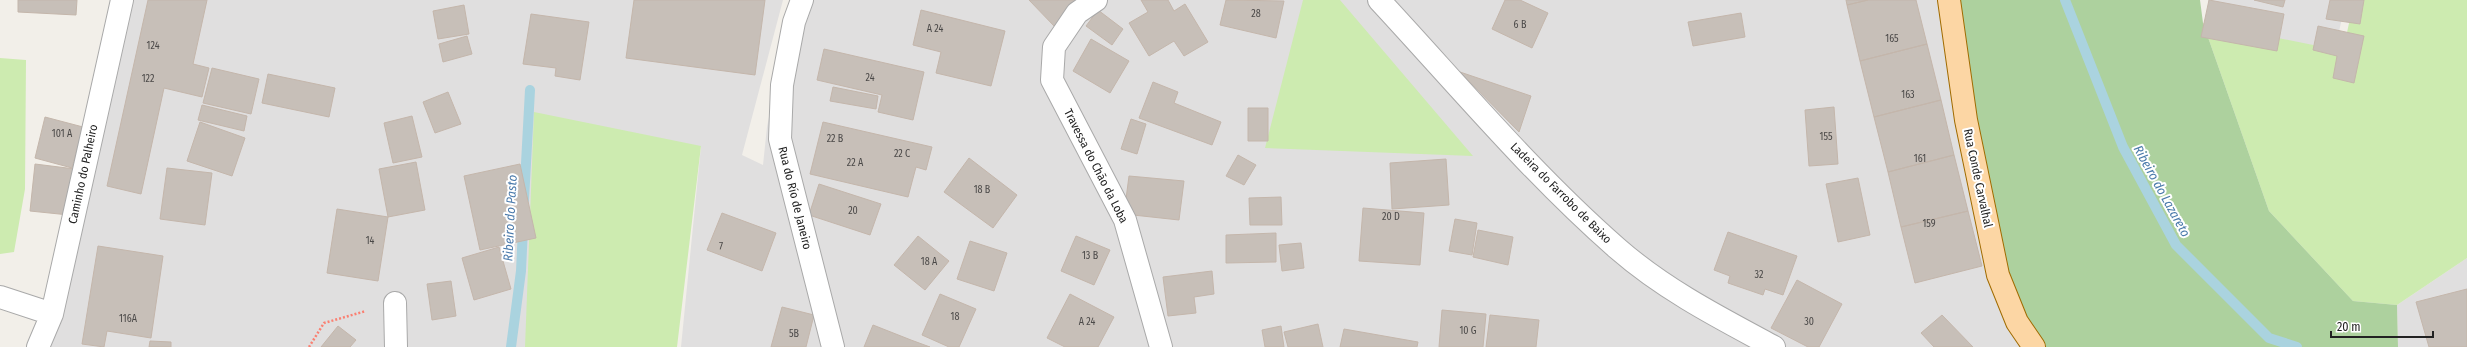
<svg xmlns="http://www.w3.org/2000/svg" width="2467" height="347" font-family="'Fira Sans Condensed',sans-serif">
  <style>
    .residential { fill: #e0dfdf }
    .grass { fill: #cdebb0 }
    .forest { fill: #add19e }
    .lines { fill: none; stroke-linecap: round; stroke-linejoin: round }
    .stream { stroke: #aad3df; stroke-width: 10 }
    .building { fill: #c7bfb8; stroke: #c4b6ab }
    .minor-casing { stroke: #a9a9a9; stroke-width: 24 }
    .major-casing { stroke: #a06b00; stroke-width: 24 }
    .path { stroke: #fa8072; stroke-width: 2.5; stroke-dasharray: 2 2; stroke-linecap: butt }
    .minor { stroke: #fff; stroke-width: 22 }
    .major { stroke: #fcd6a4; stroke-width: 22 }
    .labels { text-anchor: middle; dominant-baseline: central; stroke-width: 4; stroke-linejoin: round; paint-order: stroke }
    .number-label { font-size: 10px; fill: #4b4948 }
    .street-label { font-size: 12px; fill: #222; stroke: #fff }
    .water-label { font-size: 13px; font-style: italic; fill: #4a7aab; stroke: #fff }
  </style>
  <rect width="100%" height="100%" fill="#f2efe9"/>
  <path class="residential" d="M124,0H783L742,155L763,165L767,127L792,0H1956L2055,347H681L701,146L528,347H42Z
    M2208,0H2346L2334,54L2212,25Z
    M2467,258V347H2398L2397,305Z"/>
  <path class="grass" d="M1303,0H1340L1473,156L1265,148Z
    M2354,0H2467V258L2397,305L2353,301L2269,211L2203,23L2343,51Z
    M0,58L26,60L25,189L14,252L0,254Z
    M534,112L701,146L677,347H525Z"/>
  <path class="forest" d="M1949,0H2200L2203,23L2269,211L2353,301L2397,305L2398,347H2034L2017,322Z"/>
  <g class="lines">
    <path class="stream" d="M2065,0L2123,147L2176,245L2269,338L2297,347
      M524,200L530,90
      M511,347L521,271L523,228"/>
  </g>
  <path class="building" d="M18,0H77L76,15L18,12Z
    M148,0H207L193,64L209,68L202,97L164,88L141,194L107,186Z
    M634,0H765L755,75L626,58Z
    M1029,0H1083L1055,27Z
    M1141,0H1168L1174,11L1185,4L1208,42L1184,56L1174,41L1149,56L1129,23L1148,12Z
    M1226,0L1284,1L1276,38L1220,25Z
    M1505,0H1520L1548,13L1532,48L1492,29Z
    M1846,0H1868L1847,5Z
    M1868,0H1916L1927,44L1860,61L1847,5Z
    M2209,0L2284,14L2277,51L2201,37Z
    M2254,0H2285L2283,7Z
    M2330,0H2364L2360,24L2326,19Z
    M464,5L469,34L438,39L433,11Z
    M921,10L1005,31L991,86L936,73L941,52L913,45Z
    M1098,10L1123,29L1112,45L1086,26Z
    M1741,13L1745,37L1693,46L1688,22Z
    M531,14L589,22L580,80L555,76L556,68L523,64Z
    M2318,26L2364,36L2354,83L2333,78L2337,56L2313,50Z
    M467,36L472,54L443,62L439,44Z
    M1091,39L1129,61L1110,93L1073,71Z
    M1927,44L1941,100L1874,117L1860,61Z
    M824,49L924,72L913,120L878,112L882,95L817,80Z
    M212,68L259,79L251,114L203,103Z
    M1460,72L1531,96L1519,132Z
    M268,74L335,88L329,117L262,103Z
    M1153,82L1178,92L1174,103L1221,122L1212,145L1139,118Z
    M833,87L878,96L876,109L830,101Z
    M448,92L461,124L435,133L423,102Z
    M1941,100L1954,155L1888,172L1874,117Z
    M202,105L247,116L244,131L198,120Z
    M1834,107L1838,164L1809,166L1805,110Z
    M1248,108H1268V141H1248Z
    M412,116L422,157L393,163L384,123Z
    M45,117L83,127L72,168L35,158Z
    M1131,119L1146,124L1137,154L1121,149Z
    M200,122L245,138L232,176L187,161Z
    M823,122L932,147L926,170L916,167L908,197L810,174Z
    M1238,155L1256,165L1244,185L1226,176Z
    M1954,155L1968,211L1901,227L1888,172Z
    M969,158L1017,195L993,228L944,192Z
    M1446,159L1449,205L1392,209L1390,163Z
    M416,162L425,210L388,217L379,169Z
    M35,164L75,169L69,215L30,211Z
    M520,164L536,238L480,250L464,176Z
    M167,168L212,173L205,225L160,219Z
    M1129,176L1184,181L1179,220L1124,214Z
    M1858,178L1870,235L1838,242L1826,184Z
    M819,184L881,204L870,235L809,215Z
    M1281,197L1282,225H1250L1249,198Z
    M1363,208L1424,213L1420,265L1359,261Z
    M337,209L388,217L378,281L327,273Z
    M1968,211L1982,266L1915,283L1901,227Z
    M722,213L776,233L762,271L707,250Z
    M1455,219L1477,223L1472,255L1449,251Z
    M1478,230L1513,237L1508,265L1473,257Z
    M1728,232L1797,256L1783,295L1765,289L1763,295L1728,283L1730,276L1714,270Z
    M1276,233V262L1226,263V235Z
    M918,236L949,261L925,290L894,265Z
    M1076,236L1110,250L1094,285L1061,271Z
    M970,241L1007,253L994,291L957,279Z
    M1301,243L1304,268L1282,271L1279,245Z
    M98,246L163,256L151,338L107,331L104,347L82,344Z
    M499,247L511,289L474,300L462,258Z
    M1212,271L1214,294L1194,297L1196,313L1168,316L1163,277Z
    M1797,280L1842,304L1819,347H1808L1771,328Z
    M451,281L456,316L432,320L427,284Z
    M2467,289V347H2429L2416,302Z
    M940,294L976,309L959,347H949L922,335Z
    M1070,294L1114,317L1098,347H1065L1047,338Z
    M782,307L814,315L806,347H771Z
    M1442,310L1486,314L1483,347H1439Z
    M1490,315L1539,320L1536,347H1486Z
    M1942,315L1973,347H1934L1921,333Z
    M1318,324L1323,347H1288L1284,332Z
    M873,325L911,340L930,347H864Z
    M338,326L356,340L350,347H321Z
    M1281,326L1284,347H1265L1262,330Z
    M1344,329L1418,342L1417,347H1340Z
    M150,341L171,342V347H149Z"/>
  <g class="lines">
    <g class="minor-casing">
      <path id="minor" d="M802,0L794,22L782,85L780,139L833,347
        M1096,0L1077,13L1054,47L1052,80L1125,220L1161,347
        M1379,0C1457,84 1532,174 1618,249C1665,290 1720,318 1774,347
        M0,297L52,314
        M395,303L396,347
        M38,347L52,314L122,0"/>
    </g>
    <g class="major-casing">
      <path id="major" d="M1949,0L1966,120L1998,275L2017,322L2034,347"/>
    </g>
    <path class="path" d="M309,347L324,323L366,311"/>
    <use href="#minor" class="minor"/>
    <use href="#major" class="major"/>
  </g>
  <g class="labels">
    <g class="number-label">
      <text x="1256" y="14">28</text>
      <text x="1520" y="25">6 B</text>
      <text x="935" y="29">A 24</text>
      <text x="1892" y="39">165</text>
      <text x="153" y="46">124</text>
      <text x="870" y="78">24</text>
      <text x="148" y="79">122</text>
      <text x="1908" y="95">163</text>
      <text x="62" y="134">101 A</text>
      <text x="1826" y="137">155</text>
      <text x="835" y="139">22 B</text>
      <text x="902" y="154">22 C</text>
      <text x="1920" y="159">161</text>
      <text x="855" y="163">22 A</text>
      <text x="982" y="190">18 B</text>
      <text x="853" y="211">20</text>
      <text x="1391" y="217">20 D</text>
      <text x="1929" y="224">159</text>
      <text x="370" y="241">14</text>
      <text x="721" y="247">7</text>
      <text x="1090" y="256">13 B</text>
      <text x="929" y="262">18 A</text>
      <text x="1759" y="275">32</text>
      <text x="955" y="317">18</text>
      <text x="128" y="319">116A</text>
      <text x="1087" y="322">A 24</text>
      <text x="1809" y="322">30</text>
      <text x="1468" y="331">10 G</text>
      <text x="794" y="334">5B</text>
    </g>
    <g class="street-label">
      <text transform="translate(1096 166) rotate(63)">Travessa do Chão da Loba</text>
      <text transform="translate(83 174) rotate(-78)">Caminho do Palheiro</text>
      <text transform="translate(1978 178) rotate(78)">Rua Conde Carvalhal</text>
      <text transform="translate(1561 193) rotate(45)">Ladeira do Farrobo de Baixo</text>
      <text transform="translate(795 198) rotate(76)">Rua do Río de Janeiro</text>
    </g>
    <g class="water-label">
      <text transform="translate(2162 191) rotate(61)">Ribeiro do Lazareto</text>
      <text transform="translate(510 218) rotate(-87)">Ribeiro do Pasto</text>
    </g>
  </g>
  <path d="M2331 331v6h102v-6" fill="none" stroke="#222222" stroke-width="2"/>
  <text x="2337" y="331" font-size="12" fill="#222222" stroke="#ffffff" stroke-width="3" paint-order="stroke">20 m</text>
</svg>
